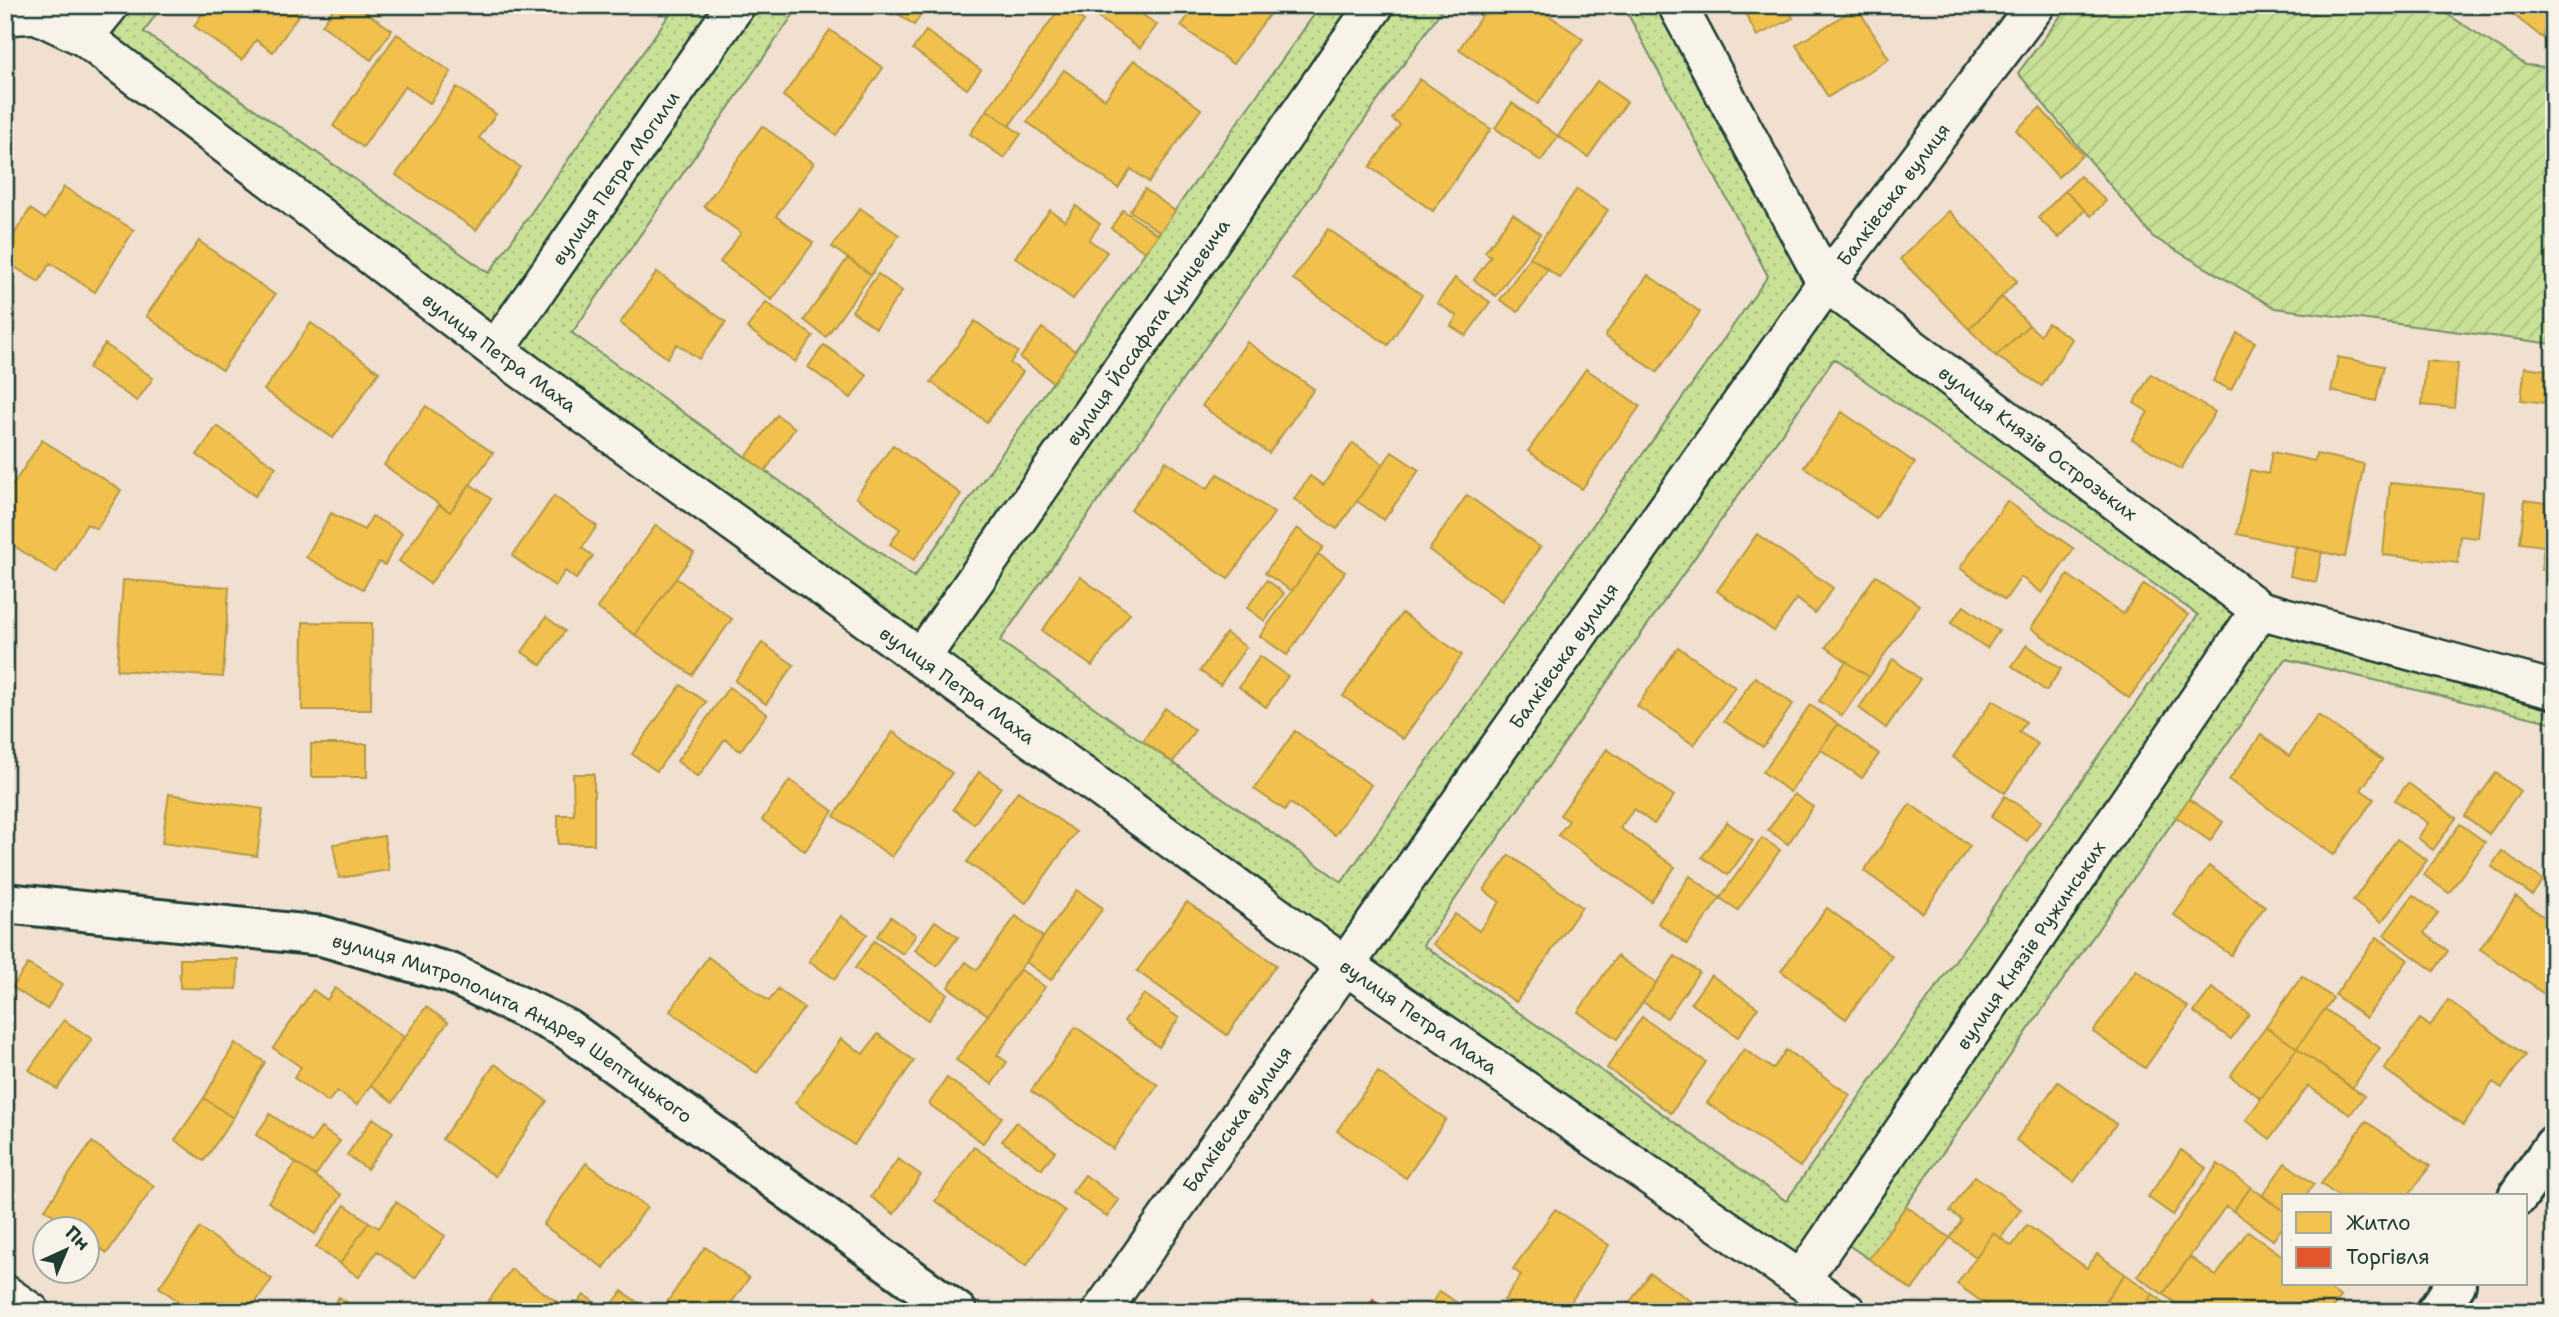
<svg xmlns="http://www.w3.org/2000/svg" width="2559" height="1317" font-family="'Shantell Sans',sans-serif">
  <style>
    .grass { fill: url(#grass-dots); stroke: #748f66; stroke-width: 2; fill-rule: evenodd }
    .garden { fill: url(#garden-furrows); stroke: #748f66; stroke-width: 2 }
    .homes { fill: #f2c14e; stroke: #b39946; stroke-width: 2 }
    .shops { fill: #e4572e; stroke: #a94f30; stroke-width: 2 }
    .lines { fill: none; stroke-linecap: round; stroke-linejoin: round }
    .minor-casing { stroke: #1f3d34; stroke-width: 42 }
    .tertiary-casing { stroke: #1f3d34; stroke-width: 44 }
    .minor { stroke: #f7f3e8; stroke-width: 37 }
    .tertiary { stroke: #f7f3e8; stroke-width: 38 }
    .labels { text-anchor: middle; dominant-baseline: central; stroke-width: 7; stroke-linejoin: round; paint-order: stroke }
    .street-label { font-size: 19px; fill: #1f3d34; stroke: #f7f3e8 }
  </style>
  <defs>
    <pattern id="grass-dots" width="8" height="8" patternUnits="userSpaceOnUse" patternTransform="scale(1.75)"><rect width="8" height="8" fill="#c9e197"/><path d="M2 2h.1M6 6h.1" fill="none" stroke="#acc283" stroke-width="1.8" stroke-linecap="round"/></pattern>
    <pattern id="garden-furrows" width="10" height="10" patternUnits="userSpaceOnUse" patternTransform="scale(1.75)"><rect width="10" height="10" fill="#c9e197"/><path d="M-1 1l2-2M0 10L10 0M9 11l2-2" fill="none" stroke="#acc283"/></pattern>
  </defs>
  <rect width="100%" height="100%" fill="#f1dfcf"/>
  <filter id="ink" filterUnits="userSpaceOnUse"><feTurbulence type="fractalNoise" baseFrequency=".0143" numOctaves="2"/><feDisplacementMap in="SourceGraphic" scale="14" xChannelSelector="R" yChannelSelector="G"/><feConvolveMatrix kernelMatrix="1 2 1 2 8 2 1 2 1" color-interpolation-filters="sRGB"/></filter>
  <g filter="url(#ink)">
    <path class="grass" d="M135,5H162L144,32L489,273L676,5H716L491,327L109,36Z
      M756,5H800L572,333L914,577L1321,5H1355L917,635L518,346Z
      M1395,5H1445L1000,641L1342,882L1768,276L1623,5H1656L1805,284L1342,943L943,654Z
      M1828,308L2238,617L1799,1259L1369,962ZM1834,359L2198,615L1786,1201L1423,945Z
      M2263,630L2554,710V723L2286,659L1869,1259L1844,1242Z"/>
    <path class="garden" d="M2069,5H2250L2253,7L2255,5H2433L2526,65L2554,68V344L2275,308L2153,237L2018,73Z"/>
    <path class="homes" d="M208,5H295L302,10L273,52L256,40L242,60L194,26Z
      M336,5H355L392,30L371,60L322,25Z
      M886,5H928L914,25Z
      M1062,5L1084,21L1009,126L987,110Z
      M1081,5H1129L1157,25L1140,48Z
      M1196,5H1276L1233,64L1181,26Z
      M1489,5H1534L1583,39L1538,104L1459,49Z
      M1741,5H1787L1793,18L1757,36Z
      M2501,5H2554V23L2543,38Z
      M1857,7L1889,59L1828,97L1796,45Z
      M830,30L883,68L836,135L783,96Z
      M926,31L981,70L967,89L913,49Z
      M397,34L451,72L430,103L405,86L363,147L333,126Z
      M1134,60L1201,109L1149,182L1131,169L1118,188L1027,122L1064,70L1105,99Z
      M1420,79L1491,129L1433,211L1370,167L1400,125L1392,119Z
      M1597,81L1627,102L1588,157L1558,136Z
      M457,87L496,114L479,138L520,167L476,230L396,175Z
      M1512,103L1558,136L1541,161L1495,128Z
      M2040,108L2083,155L2058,177L2016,130Z
      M987,110L1021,134L1004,158L970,134Z
      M762,126L814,163L776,216L813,243L772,300L720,262L741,233L704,206Z
      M2080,176L2106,201L2091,216L2065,191Z
      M64,187L134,230L95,292L50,263L39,282L5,261V249L30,209L45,219Z
      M1145,189L1175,211L1160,232L1130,211Z
      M1577,189L1608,210L1560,278L1530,257Z
      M2065,191L2085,210L2059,238L2038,218Z
      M1076,206L1100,224L1089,240L1107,252L1073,299L1015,257L1050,210L1065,221Z
      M860,208L899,235L871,275L832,247Z
      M1123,210L1158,235L1145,252L1111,228Z
      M1949,211L2017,281L1969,329L1900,259Z
      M1513,214L1540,234L1496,296L1474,280L1491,256L1485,252Z
      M1328,229L1422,295L1388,345L1293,279Z
      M199,241L275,295L222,370L146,316Z
      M1530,257L1548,269L1518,312L1500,300Z
      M848,258L871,275L826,337L804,320Z
      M657,272L726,322L699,359L677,344L667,358L620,323Z
      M878,274L902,291L876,328L852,311Z
      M1648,275L1700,312L1657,372L1605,336Z
      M1455,278L1490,302L1466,336L1451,326L1457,316L1437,303Z
      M2002,297L2029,325L1996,356L1969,329Z
      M766,302L813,336L795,362L747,328Z
      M975,321L1018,352L1010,363L1023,372L987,422L931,382Z
      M311,323L379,372L333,438L264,390Z
      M2048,323L2072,339L2042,386L1996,356L2029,325L2040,335Z
      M1042,328L1075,351L1053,382L1020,358Z
      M2237,333L2255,342L2231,390L2213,381Z
      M1247,342L1314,389L1269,453L1202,406Z
      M105,344L153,378L137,401L88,368Z
      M824,345L867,375L851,398L808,367Z
      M2338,357L2384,366L2376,401L2331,391Z
      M2426,361L2458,364L2454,408L2422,405Z
      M2525,367L2554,371V404L2521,400Z
      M1586,369L1640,406L1582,489L1528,451Z
      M2151,374L2215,412L2181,469L2132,439L2148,412L2134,403Z
      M426,406L493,453L450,512L384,465Z
      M1842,412L1915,463L1876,518L1804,467Z
      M777,415L795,428L765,471L746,457Z
      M217,426L276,467L255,496L197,455Z
      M42,440L121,490L97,529L87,524L56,573L5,540V497Z
      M1353,443L1383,464L1337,529L1294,499L1310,476L1323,485Z
      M893,445L961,494L914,560L890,544L900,529L856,497Z
      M1392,452L1419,470L1384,520L1357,501Z
      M2272,452L2315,461L2316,454L2364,464L2345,557L2237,534L2250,470L2268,474Z
      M1166,461L1207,489L1218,474L1274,513L1228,579L1131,510Z
      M2390,483L2483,492L2478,538L2460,536L2458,563L2383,555Z
      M470,484L491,499L430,584L399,561L439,505L450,512Z
      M1467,495L1540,547L1502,601L1429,550Z
      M554,496L597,526L582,548L593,556L576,579L565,571L555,586L512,556Z
      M2525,500L2554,504V572L2541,570L2544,546L2520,543Z
      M2007,501L2074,549L2042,593L2021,577L2005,600L1960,568Z
      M331,513L364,530L372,516L402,533L385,565L379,562L363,589L306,557Z
      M656,525L694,553L635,635L597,608Z
      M1297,528L1323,547L1292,591L1265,573Z
      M1757,534L1833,588L1815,613L1797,599L1774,631L1717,591Z
      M2296,546L2322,552L2316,582L2290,576Z
      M1318,554L1345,572L1287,655L1260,636Z
      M1876,575L1919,605L1869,677L1826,647Z
      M2068,575L2123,614L2144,584L2188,615L2129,698L2031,628Z
      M1080,577L1130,613L1092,666L1042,631Z
      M676,578L732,619L692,675L635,635Z
      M123,580L229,587L223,677L117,670Z
      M1267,580L1284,593L1265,621L1247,608Z
      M1964,606L1999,631L1987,648L1951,623Z
      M1402,613L1462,655L1403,739L1343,696Z
      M546,617L565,631L541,665L522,652Z
      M303,622L372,623L371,710H302Z
      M1226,633L1246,647L1220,685L1200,671Z
      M762,643L794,665L766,704L735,681Z
      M2027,645L2061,669L2046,691L2012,666Z
      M1678,647L1735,687L1694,745L1637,706Z
      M1260,656L1288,676L1266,707L1239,687Z
      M1893,659L1920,679L1886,728L1859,708Z
      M1846,661L1869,677L1842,716L1819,701Z
      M1755,677L1793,704L1763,747L1724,721Z
      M681,685L706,702L657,771L632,754Z
      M729,687L767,714L740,751L725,739L698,777L677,761Z
      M1993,700L2026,722L2019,732L2038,744L2005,793L1953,757Z
      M1810,705L1838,724L1790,792L1763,772Z
      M1165,708L1195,730L1173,762L1143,741Z
      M2318,715L2382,760L2361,790L2374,799L2334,855L2229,780L2261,735L2289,756Z
      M1838,724L1879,754L1862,778L1820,749Z
      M1295,731L1371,785L1335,835L1290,803L1285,810L1254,789Z
      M893,732L952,773L892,857L834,816Z
      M311,744H367V777H311Z
      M1607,749L1674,796L1654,824L1634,809L1620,828L1675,867L1651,901L1558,835L1569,821L1560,815Z
      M979,772L1001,787L974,824L953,809Z
      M2496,773L2520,791L2489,834L2465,816Z
      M573,774H594V844H558V815H574Z
      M790,780L833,811L805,851L762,820Z
      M2408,783L2456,818L2433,850L2418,838L2428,823L2395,800Z
      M1018,791L1076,832L1026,903L967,862Z
      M169,794L263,809L257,856L162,843Z
      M1794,794L1813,807L1788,844L1768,830Z
      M2005,796L2041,821L2027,841L1991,817Z
      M2189,799L2223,822L2210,841L2176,817Z
      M1910,804L1970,846L1923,913L1864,871Z
      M1727,822L1753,841L1728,875L1702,857Z
      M2460,824L2485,842L2449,893L2424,875Z
      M384,836L389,870L339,878L333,844Z
      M1762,838L1780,850L1738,910L1720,898Z
      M2397,839L2427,860L2382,922L2353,901Z
      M2502,851L2543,880L2532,895L2491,866Z
      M1509,855L1582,907L1516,1002L1433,944L1455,914L1479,931L1500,902L1484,890Z
      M2209,866L2265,906L2231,955L2174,915Z
      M1690,876L1720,898L1687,944L1658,923Z
      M1077,890L1103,908L1051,980L1026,962Z
      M2413,895L2438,913L2424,933L2448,951L2434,971L2384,935Z
      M2516,897L2554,924V987L2547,996L2480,949Z
      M1187,902L1276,965L1227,1035L1137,971Z
      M1827,908L1892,956L1846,1019L1781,971Z
      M841,916L867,934L835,979L809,961Z
      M1016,916L1043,937L988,1015L948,987L966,962L977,970Z
      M891,917L916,935L903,954L877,936Z
      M935,921L958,937L937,966L915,950Z
      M2377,937L2408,960L2366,1018L2335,995Z
      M874,941L947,994L928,1020L855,968Z
      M1617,956L1656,983L1617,1039L1578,1012Z
      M1675,956L1699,972L1667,1018L1643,1002Z
      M708,957L769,1001L778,989L804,1008L757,1073L670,1011Z
      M180,959H238L237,989L180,988Z
      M28,964L62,985L47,1009L12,987Z
      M1020,969L1045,987L997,1055L1007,1062L992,1084L956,1060Z
      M2136,970L2188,1007L2145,1068L2093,1032Z
      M1711,975L1758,1008L1738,1037L1691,1003Z
      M2302,976L2333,998L2297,1048L2266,1027Z
      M335,988L404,1037L357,1105L337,1091L328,1102L294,1078L301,1067L273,1048L313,990L327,1000Z
      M2212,988L2249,1014L2231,1039L2194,1012Z
      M1144,994L1179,1018L1159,1047L1124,1021Z
      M2448,1000L2525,1055L2502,1088L2493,1082L2463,1125L2384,1069L2420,1019L2430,1026Z
      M426,1007L448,1022L393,1102L371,1085Z
      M2325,1009L2380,1048L2352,1088L2297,1048Z
      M1642,1017L1706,1062L1671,1113L1607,1068Z
      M64,1020L92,1039L57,1089L29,1070Z
      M1076,1027L1158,1085L1113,1149L1031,1091Z
      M2266,1027L2297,1048L2261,1098L2230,1076Z
      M878,1034L914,1061L854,1145L795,1103L841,1039L863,1054Z
      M235,1043L265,1062L233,1118L204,1098Z
      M2297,1048L2364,1096L2350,1115L2308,1086L2270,1139L2246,1120Z
      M1744,1049L1773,1069L1786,1050L1850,1095L1800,1167L1707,1103Z
      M495,1064L547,1101L495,1176L442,1139Z
      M1378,1072L1446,1119L1406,1178L1337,1131Z
      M947,1078L1002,1117L983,1143L929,1104Z
      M2058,1082L2116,1124L2074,1182L2016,1140Z
      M204,1098L233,1118L204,1161L175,1140Z
      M270,1114L311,1142L321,1128L340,1141L315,1176L256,1135Z
      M373,1118L393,1132L367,1169L347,1155Z
      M2366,1121L2430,1166L2408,1196H2338L2321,1184Z
      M1016,1122L1055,1151L1042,1169L1002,1141Z
      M92,1142L154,1186L107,1253L88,1240V1230H73L45,1209Z
      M974,1147L1065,1211L1026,1266L935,1201Z
      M2181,1150L2206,1168L2173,1215L2148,1197Z
      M898,1159L921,1175L894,1214L871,1197Z
      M296,1163L342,1195L315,1234L268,1202Z
      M586,1163L647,1207L604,1268L543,1225Z
      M2285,1163L2314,1184L2305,1196H2284V1211L2262,1196Z
      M2218,1164L2251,1187L2233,1211L2226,1206L2163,1294L2137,1276Z
      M1085,1175L1119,1200L1107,1217L1072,1192Z
      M1975,1176L2021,1209L2001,1238L1993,1233L1976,1257L1950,1238L1962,1220L1950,1211Z
      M2251,1187L2284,1211V1225L2273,1240L2233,1211Z
      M396,1202L445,1236L415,1278L377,1251L359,1277L340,1264L369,1222L379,1228Z
      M345,1205L369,1222L340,1264L316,1247Z
      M1906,1206L1950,1238L1912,1290L1869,1259Z
      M1555,1209L1609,1245L1564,1312H1521L1504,1300L1521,1275L1513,1269Z
      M2027,1225L2087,1268L2097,1254L2125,1274L2098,1312H2084L2075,1305L2070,1312H1996L1957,1284L1993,1233L2012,1246Z
      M200,1228L272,1279L249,1312H193L159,1287Z
      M2248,1231L2284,1257V1284H2322L2341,1297L2330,1312H2188L2163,1294L2190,1257L2216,1276Z
      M705,1247L749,1278L725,1312H680L667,1302Z
      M511,1269L571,1312H502L488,1302Z
      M1650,1273L1707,1312H1623Z
      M2125,1274L2153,1294L2140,1312H2113L2102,1305Z
      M622,1291L647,1309L644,1312H607Z
      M1440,1291L1466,1309L1464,1312H1425Z
      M2153,1294L2177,1312H2140Z
      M584,1295L608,1311L607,1312H571Z
      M339,1297L361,1312H329Z"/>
    <path class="shops" d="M1373,1299L1391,1312H1365Z"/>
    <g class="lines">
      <g class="minor-casing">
        <g id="minor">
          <path id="s1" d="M1677,5L1826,283L2260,610L2554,690"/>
          <path id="s2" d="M5,16L36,14L84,37L495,350L1346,966L1847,1312"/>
          <path d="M84,37L110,5"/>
          <path id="s3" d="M495,350L736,5"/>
          <path id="s4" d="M921,658L1375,5"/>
          <path id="s5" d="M1801,1280L2260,610"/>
          <path d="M5,1294L31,1312"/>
          <path id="s6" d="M1101,1312L1826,283L2036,5"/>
        </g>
      </g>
      <g class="tertiary-casing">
        <g id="tertiary">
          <path id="s7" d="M5,903L322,936L450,973L567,1029L957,1312"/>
          <path d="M2518,1196L2554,1145"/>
          <path d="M2436,1312L2456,1284"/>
        </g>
      </g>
      <use href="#minor" class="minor"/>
      <use href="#tertiary" class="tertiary"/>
    </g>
  </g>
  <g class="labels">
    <g class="street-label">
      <text stroke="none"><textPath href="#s3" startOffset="210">вулиця Петра Могили</textPath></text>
      <text stroke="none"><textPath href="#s6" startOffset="1370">Балківська вулиця</textPath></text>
      <text stroke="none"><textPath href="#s4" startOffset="397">вулиця Йосафата Кунцевича</textPath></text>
      <text stroke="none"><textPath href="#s2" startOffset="606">вулиця Петра Маха</textPath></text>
      <text stroke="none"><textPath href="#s1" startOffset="581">вулиця Князів Острозьких</textPath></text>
      <text stroke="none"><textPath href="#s6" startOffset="803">Балківська вулиця</textPath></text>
      <text stroke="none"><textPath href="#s2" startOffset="1172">вулиця Петра Маха</textPath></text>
      <text stroke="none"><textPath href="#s5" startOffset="406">вулиця Князів Ружинських</textPath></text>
      <text stroke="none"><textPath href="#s2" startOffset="1740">вулиця Петра Маха</textPath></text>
      <text stroke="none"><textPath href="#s7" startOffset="532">вулиця Митрополита Андрея Шептицького</textPath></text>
      <text stroke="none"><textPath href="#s6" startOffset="236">Балківська вулиця</textPath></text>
    </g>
  </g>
  <rect width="2559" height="1317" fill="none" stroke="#f7f3e8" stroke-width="28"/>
  <rect x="14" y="14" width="2531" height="1289" fill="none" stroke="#1f3d34" stroke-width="2.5" filter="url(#ink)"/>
  <rect x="2282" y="1194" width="245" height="91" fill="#f7f3e8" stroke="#a1aaa0" stroke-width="2"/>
  <rect x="2296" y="1212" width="35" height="21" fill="#f2c14e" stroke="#a1aaa0" stroke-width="2"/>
  <text x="2346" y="1230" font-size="21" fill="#1f3d34">Житло</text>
  <rect x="2296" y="1247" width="35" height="21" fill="#e4572e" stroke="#a1aaa0" stroke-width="2"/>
  <text x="2346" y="1264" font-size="21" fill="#1f3d34">Торгівля</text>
  <g transform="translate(66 1250) rotate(44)"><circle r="33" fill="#f7f3e8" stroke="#a1aaa0" stroke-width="2"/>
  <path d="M0-5L12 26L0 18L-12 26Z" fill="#1f3d34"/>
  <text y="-10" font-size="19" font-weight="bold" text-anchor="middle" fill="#1f3d34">Пн</text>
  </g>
</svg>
